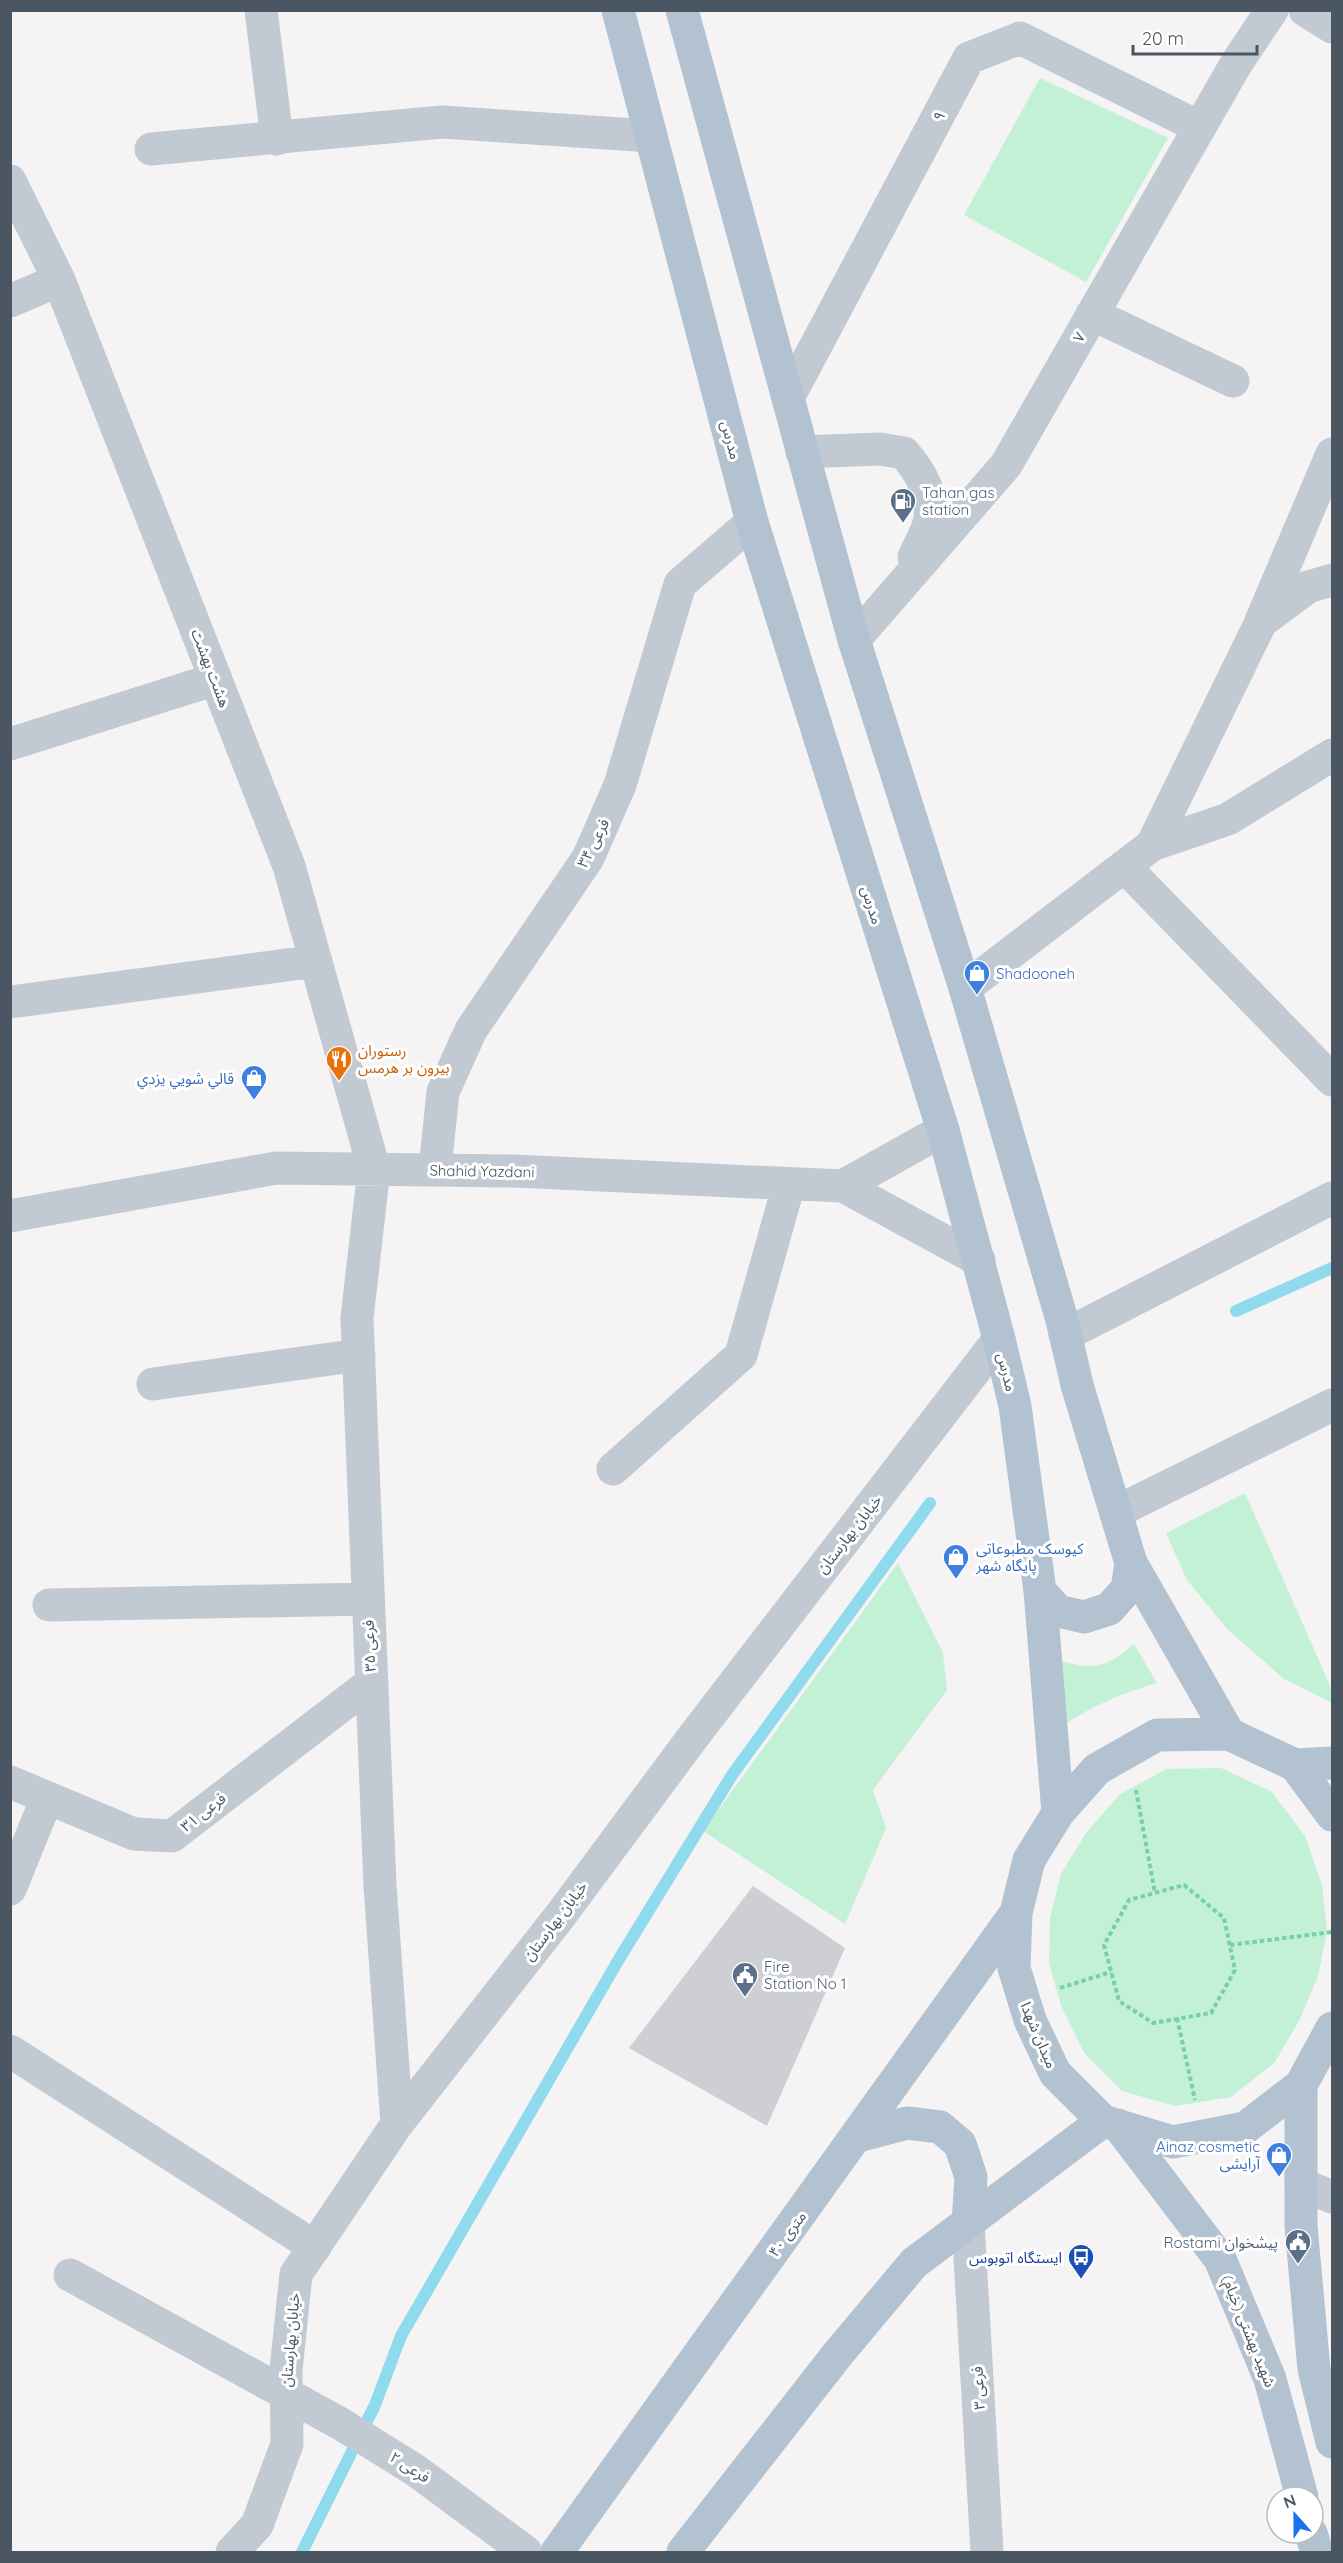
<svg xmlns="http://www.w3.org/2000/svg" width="1343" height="2563" font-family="Quicksand,'Noto Sans Arabic',sans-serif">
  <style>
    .green { fill: #c3f1d5 }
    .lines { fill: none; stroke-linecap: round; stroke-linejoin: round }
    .stream { stroke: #90daee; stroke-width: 12 }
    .building { fill: #cdcfd5 }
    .path { stroke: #7ad0a6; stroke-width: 4; stroke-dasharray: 4.5 3; stroke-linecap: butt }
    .minor { stroke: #c1cad2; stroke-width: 33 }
    .major { stroke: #b3c2d1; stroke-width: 33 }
    .labels { text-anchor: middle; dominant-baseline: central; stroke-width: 6; stroke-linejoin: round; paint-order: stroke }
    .street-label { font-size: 15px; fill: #4a5661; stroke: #fff }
    .service-label { font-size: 15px; fill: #4e5e75; stroke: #fff; text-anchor: start }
    .shop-label { font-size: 15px; fill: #366cbe; stroke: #fff; text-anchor: start }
    .food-label { font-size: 15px; fill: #c56008; stroke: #fff; text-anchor: start }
    .transit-label { font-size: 15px; fill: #164399; stroke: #fff; text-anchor: end }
  </style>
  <rect width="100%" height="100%" fill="#f5f3f3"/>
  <path class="green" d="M1040,78L1168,138L1086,282L964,215Z
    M1245,1493L1332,1690V1703L1284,1679L1228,1630L1187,1580L1166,1533Z
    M898,1563L943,1653L947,1690L873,1790L886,1828L845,1924L703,1831Z
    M1134,1644L1157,1683C1123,1693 1094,1705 1065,1724L1061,1661C1095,1670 1106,1668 1134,1644Z
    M1221,1768L1272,1792L1305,1836L1322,1885L1327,1931L1318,1976L1300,2019L1275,2062L1231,2097L1175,2106L1122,2091L1084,2053L1062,2008L1049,1964L1050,1918L1061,1874L1086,1833L1119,1795L1166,1769Z"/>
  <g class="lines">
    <path class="stream" d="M1236,1311L1332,1268
      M302,2552L375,2405L401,2336L619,1959L732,1775L930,1503"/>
  </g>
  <path class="building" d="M753,1886L845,1948L767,2126L629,2048Z"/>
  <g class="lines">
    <path class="path" d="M1136,1790L1155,1893
      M1184,1885L1224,1918L1235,1970L1211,2013L1153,2023L1119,2001L1104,1945L1129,1900Z
      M1230,1945L1332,1932
      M1060,1988L1111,1972
      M1177,2018L1195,2100"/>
    <path class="minor" d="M261,10L277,139
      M1305,10L1332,27
      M151,149L442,122L651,136
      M10,181L59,280L289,866L374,1169L357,1318L380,1886L397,2124
      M10,301L59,280
      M1092,314L1233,381
      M788,398L969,58L1020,38L1199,127
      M802,452L880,449L904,453C919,470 933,492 930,517C929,530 919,545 914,557
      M1261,621L1332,454
      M854,640L1006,465L1236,64L1272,10
      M10,744L216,679
      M1152,845L1261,622L1308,587L1332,580
      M1124,866L1332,1080
      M965,988L1152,845L1228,819L1332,755
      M10,1002L316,961
      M435,1169L443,1092L471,1030L588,858L620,785L680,584L752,522
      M843,1186L979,1260
      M10,1216L276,1168L514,1171L843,1186L943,1130
      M1065,1335L1332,1198
      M153,1384L359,1355
      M613,1469L741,1355L789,1184
      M1116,1512L1332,1405
      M49,1605L368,1599
      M10,1782L134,1834L172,1836L371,1683
      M10,1889L47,1798
      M10,2051L315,2247
      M1301,2184L1332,2197
      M968,2223L987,2552
      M70,2275L341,2424L415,2470L526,2552
      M232,2552L257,2525L287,2444L286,2370L296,2274L397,2124L560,1916L693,1737L999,1339"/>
    <path class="major" d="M618,10L752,522L943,1130L999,1339L1015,1406L1040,1591L1058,1813
      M682,10L854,640L965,988L1062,1320L1077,1385L1131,1563L1229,1734
      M1040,1591L1058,1611L1084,1617L1109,1609L1127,1589L1131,1563
      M1295,1765L1332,1763
      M1332,1815L1295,1765L1229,1734L1157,1735L1097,1769L1058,1813L1029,1860L1016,1913L1014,1968L1030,2020L1055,2073L1103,2121L1173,2142L1245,2128L1301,2085L1332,2028
      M1301,2085V2226L1314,2369L1332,2442
      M1118,2125L1220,2259L1270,2379L1302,2497
      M858,2136L907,2123L940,2127L960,2144L971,2177L968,2223
      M1311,2533L1317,2552
      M557,2552L1016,1913
      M683,2552L837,2355L914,2263L1103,2121"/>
  </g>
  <defs>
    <g id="fuel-pin" transform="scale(1.35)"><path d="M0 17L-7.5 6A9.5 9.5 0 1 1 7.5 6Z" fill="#5c6f8a" stroke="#fff"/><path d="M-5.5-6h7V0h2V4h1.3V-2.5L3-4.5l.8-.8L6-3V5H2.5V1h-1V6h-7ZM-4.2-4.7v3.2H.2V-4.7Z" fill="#fff"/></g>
    <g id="shop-pin" transform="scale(1.35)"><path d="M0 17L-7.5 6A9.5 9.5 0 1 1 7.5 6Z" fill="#3f7fe0" stroke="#fff"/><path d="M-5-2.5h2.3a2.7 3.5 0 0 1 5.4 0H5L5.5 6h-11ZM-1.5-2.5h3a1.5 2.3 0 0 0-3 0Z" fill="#fff"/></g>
    <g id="restaurant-pin" transform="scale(1.35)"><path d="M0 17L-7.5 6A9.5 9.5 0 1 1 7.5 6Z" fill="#e8710a" stroke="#fff"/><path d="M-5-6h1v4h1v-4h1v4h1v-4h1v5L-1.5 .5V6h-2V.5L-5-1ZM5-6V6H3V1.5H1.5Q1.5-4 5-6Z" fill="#fff"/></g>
    <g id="civic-pin" transform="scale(1.35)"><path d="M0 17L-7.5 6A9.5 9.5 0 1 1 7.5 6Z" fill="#5c6f8a" stroke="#fff"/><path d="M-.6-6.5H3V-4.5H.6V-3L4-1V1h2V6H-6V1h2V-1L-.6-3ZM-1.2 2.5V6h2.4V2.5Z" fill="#fff"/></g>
    <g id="bus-pin" transform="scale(1.35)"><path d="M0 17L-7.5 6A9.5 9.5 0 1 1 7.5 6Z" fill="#1a4fb4" stroke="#fff"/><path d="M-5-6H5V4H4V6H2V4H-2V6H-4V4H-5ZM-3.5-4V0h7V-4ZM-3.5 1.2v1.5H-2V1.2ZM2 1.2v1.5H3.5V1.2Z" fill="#fff"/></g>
  </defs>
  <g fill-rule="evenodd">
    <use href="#fuel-pin" x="903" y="501"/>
    <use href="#shop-pin" x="977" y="973"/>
    <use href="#restaurant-pin" x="339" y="1059"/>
    <use href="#shop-pin" x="254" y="1078"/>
    <use href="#shop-pin" x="956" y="1557"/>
    <use href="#civic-pin" x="745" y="1975"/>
    <use href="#shop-pin" x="1279" y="2155"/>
    <use href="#civic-pin" x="1298" y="2242"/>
    <use href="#bus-pin" x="1081" y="2257"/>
  </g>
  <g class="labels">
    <g class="street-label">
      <text transform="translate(939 116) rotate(-62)">۹</text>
      <text transform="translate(1079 337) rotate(-60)">۷</text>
      <text transform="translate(731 440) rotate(75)">مدرس</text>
      <text transform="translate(211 668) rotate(69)">هشت بهشت</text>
      <text transform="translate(593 843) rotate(-63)">فرعی ۳۴</text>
      <text transform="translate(872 905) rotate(73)">مدرس</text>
      <text transform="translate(482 1171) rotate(1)">Shahid Yazdani</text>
      <text transform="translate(1007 1372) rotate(76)">مدرس</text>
      <text transform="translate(849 1534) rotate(-52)">خیابان بهارستان</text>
      <text transform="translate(369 1646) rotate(-92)">فرعی ۳۵</text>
      <text transform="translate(203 1812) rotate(-38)">فرعی ۳۱</text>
      <text transform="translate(555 1921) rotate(-53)">خیابان بهارستان</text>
      <text transform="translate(1039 2035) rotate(67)">میدان شهدا</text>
      <text transform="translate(787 2234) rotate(-54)">۴۰ متری</text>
      <text transform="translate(1249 2331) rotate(68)">شهید بهشتی (خیام)</text>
      <text transform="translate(290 2340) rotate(-85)">خیابان بهارستان</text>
      <text transform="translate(978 2388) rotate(-93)">فرعی ۳</text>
      <text transform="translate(410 2467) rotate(33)">فرعی ۲</text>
    </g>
    <g class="service-label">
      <text x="922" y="492">Tahan gas<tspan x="922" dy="17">station</tspan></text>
      <text x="764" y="1966">Fire<tspan x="764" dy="17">Station No 1</tspan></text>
      <text x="1278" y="2242" text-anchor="end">Rostami پیشخوان</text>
    </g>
    <g class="shop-label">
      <text x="996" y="973">Shadooneh</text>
      <text x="234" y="1078" text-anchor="end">قالي شويي يزدي</text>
      <text x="976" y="1548">کیوسک مطبوعاتی<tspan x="976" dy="17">پایگاه شهر</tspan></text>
      <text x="1260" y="2146" text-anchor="end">Ainaz cosmetic<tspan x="1260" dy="17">آرایشی</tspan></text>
    </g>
    <g class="food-label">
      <text x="358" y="1050">رستوران<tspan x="358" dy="17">بیرون بر هرمس</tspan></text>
    </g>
    <g class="transit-label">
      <text x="1062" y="2257">ایستگاه اتوبوس</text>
    </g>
  </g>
  <rect width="1343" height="2563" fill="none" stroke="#4a5661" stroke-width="24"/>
  <g transform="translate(1295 2515) rotate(339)"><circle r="28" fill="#ffffff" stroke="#b7bbc0" stroke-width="1.5"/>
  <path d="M0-4.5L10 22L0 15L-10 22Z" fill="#1a73e8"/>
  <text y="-9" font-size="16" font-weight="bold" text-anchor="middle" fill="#4a5661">N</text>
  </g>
  <path d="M1133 45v9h124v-9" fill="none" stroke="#4a5661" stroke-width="3"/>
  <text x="1142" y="45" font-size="18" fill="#4a5661" stroke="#ffffff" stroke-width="4.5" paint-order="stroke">20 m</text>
</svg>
